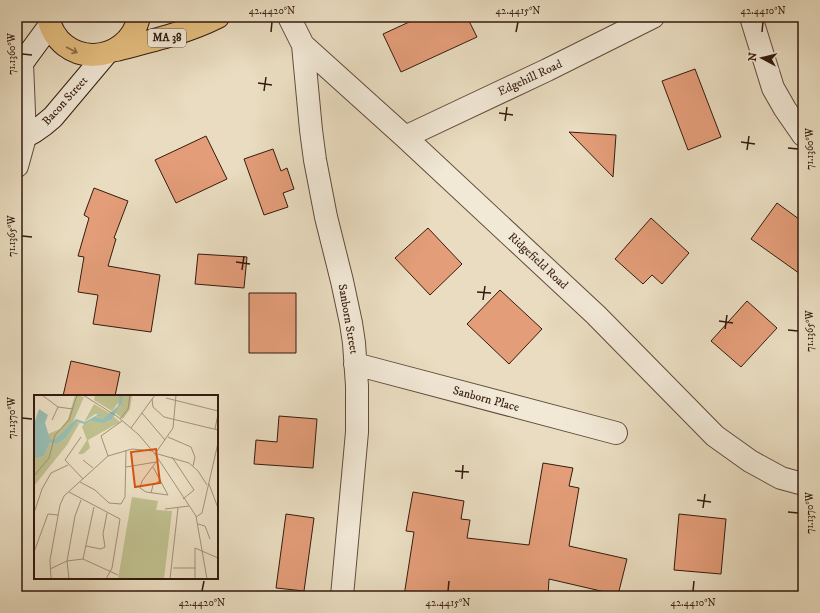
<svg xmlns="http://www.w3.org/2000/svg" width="820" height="613" font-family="'IM FELL DW Pica',serif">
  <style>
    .building { fill: #e39d79; stroke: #341b0e }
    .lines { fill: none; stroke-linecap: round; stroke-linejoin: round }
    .minor-casing { stroke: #614b3a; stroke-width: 24 }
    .tertiary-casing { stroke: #614b3a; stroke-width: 24 }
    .secondary-casing { stroke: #341b0e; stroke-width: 24 }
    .primary-casing { stroke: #341b0e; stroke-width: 24 }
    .minor { stroke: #f1e8d6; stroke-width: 22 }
    .tertiary { stroke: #f1e8d6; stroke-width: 22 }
    .secondary { stroke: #f1e8d6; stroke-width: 22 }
    .primary { stroke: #e4be80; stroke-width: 22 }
    .oneway { stroke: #8c6c47 }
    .ticks { fill: none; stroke: #341b0e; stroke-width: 1.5 }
    .labels { text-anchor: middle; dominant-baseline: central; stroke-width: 3; stroke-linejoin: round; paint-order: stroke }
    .shield { fill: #f1e8d6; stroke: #6d584a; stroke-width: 1 }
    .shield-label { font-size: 11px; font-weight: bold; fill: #341b0e }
    .street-label { font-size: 12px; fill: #341b0e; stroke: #f1e8d6 }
    .inset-road { fill: none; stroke: #a18f79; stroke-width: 1 }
    .view { fill: #d6530c; fill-opacity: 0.15; stroke: #d6530c; stroke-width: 2 }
    .inset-edge { fill: none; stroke: #341b0e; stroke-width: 2 }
    .neatline { fill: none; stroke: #341b0e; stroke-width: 1.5 }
    .ticks-label { font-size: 10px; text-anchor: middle; fill: #341b0e }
  </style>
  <rect width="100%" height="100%" fill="#e9dcc0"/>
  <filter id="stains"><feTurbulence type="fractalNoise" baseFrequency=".005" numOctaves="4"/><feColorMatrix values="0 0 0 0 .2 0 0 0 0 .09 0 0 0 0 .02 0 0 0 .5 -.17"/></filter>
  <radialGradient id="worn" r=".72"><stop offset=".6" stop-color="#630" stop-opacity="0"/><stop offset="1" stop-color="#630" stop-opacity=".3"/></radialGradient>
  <path class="building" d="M420,17H467L477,37L401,72L383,34Z
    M695,69L721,137L688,150L662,81Z
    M569,132L616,135L613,177Z
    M206,136L227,179L176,203L155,160Z
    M273,149L281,171L287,168L294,189L283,193L288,207L264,215L244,159Z
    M94,188L128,201L114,238L116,239L108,266L160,275L151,332L93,324L98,295L78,292L84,257L78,256L89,218L84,215Z
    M777,203L803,222V276L751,239Z
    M651,218L689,253L662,284L652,275L643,284L615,259Z
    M428,228L462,264L430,295L395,258Z
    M198,254L247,257L244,288L195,284Z
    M500,290L542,329L509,364L467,324Z
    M249,293H296V353H249Z
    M747,301L777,328L741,367L711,341Z
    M71,361L120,372L115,396H63Z
    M279,416L317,419L313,468L254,464L256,440L277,442Z
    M543,463L573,468L569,486L579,488L569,546L627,559L618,595L549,579L548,596H404L414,532L406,531L413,492L464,501L461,519L470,520L467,538L529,545Z
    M286,514L314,518L304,591L276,588Z
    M679,514L726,519L721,574L674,570Z"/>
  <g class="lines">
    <g class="minor-casing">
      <path id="minor" d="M289,17L303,45L405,137L596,315L715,436L750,461L781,478L803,484
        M751,17L773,88L785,109L803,135
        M303,45L311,130L315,160L326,217L342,281L351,323L354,343L357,386V432L342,596
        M405,137L547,70L653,17
        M355,364L616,433"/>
    </g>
    <g class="tertiary-casing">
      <path id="tertiary" d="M17,166L25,137L22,63"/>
    </g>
    <g class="secondary-casing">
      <path id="secondary" d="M17,70L50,25
        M17,140C31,135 42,127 53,117L106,54"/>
    </g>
    <g class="primary-casing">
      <path id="primary" d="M48,17C59,68 127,67 139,17
        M116,50C151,41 186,33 218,17"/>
    </g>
    <use href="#minor" class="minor"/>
    <use href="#tertiary" class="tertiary"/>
    <use href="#secondary" class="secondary"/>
    <use href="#primary" class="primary"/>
  </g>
  <defs><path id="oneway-shaft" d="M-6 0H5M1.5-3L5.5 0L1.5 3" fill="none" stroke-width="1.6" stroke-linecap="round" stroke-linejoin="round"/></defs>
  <use class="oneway" href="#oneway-shaft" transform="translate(72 50) rotate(27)"/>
  <path class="ticks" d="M271,32L272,22M516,32L518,22M762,32L763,22M22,54L32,55M258,83L272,85M264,91L266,77M499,113L513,115M505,121L507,107M741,142L755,144M788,148L798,149M747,150L749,136M22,236L32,237M236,262L250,264M242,270L244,256M477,292L491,293M483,300L485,286M719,321L733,323M725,329L727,315M788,330L798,331M22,418L32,419M455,471L469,472M462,479L463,465M697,500L711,502M703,508L705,494M788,512L798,513M202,591L204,581M448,591L449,581M693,591L694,581"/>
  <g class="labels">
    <rect class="shield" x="148" y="29" width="38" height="18" rx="3"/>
    <g class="shield-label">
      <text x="167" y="38">MA 38</text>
    </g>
    <g class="street-label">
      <text transform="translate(530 78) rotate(-25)">Edgehill Road</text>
      <text transform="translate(65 101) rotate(-48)">Bacon Street</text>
      <text transform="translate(538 261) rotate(43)">Ridgefield Road</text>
      <text transform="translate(348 319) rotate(80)">Sanborn Street</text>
      <text transform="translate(486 399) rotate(15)">Sanborn Place</text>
    </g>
  </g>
  <g transform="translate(34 395)">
    <rect width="184" height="184" fill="#e9dcc0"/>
    <path d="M41,0L50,2L38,29L23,45H16L14,39L26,34L34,24ZM61,0H86L87,4L78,16L60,5ZM89,0H98L96,14L89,24L80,17L86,12ZM60,9L77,19L68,25L61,22L70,20L61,19L50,27ZM78,20L86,27L54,45L56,53L49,59H44L53,45L48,32L50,29L58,26L73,27L77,25ZM46,27L33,50L0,91V64L10,61L16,48L23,49L31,44L42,28ZM98,102L124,106L122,115L138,116L130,184H84Z" fill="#bfbe8d"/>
    <path d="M86,0H89L88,8L77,25L70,28L57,26L51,29L43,27L31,44L23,49L16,48L10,61L0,64V29L5,14L14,20L11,28L16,44L21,45L42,24L51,27L65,19L71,20L61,22L69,24L84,11Z" fill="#97bcb2"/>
    <path class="inset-road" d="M8,0L24,12L39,14M49,0L84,22L105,40L121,59M132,3L184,16M118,4L119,12L130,22L184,35M108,18L131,45M86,24L94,14L96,0M18,25L24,12M97,33L121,0M181,34L184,19M47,42L31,65L49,84M134,42L157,52L161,62L159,71M121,59L162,121L173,184M121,59L139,33L142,0M124,59L155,68L164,76L173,90M74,61L67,41L88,26M138,62L160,95L149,104M49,65L59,73M92,72L122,67M119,72L134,100L112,97L106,93L108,86L122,67L124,66M0,81L15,63L21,40L35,25L43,0M46,87L61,95L75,108L87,109L91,102L92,55M175,89L184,113M35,97L86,124L78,173L72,184M117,98L119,90L127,85M131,114L155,111M0,118L8,94L17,78L34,70M162,122L168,118L184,48M164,129L171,131L176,144M52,151L67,154L71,152L69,139L73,118M0,157L14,119L24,120M49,164L60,112M139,173H162M16,174L33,166L49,164L84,180M17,184L16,165L26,110L30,101L74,61L98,54L119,56M35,184L33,166L41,121L47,105M136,184L144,113M161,184V153L184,163"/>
    <path class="view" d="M122,54L126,88L101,92L97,57Z"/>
    <rect width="184" height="184" class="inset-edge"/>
  </g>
  <rect width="820" height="613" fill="none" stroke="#e9dcc0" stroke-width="44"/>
  <g transform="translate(762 58) rotate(277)" stroke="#f1e8d6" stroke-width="3" paint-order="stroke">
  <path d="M0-3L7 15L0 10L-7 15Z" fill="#341b0e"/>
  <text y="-6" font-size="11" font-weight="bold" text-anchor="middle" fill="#341b0e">N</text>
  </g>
  <rect x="22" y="22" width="776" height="569" class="neatline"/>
  <g class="ticks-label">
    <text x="272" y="14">42.4420°N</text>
    <text x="518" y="14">42.4415°N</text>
    <text x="763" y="14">42.4410°N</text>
    <text transform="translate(11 54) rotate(-90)" y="4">71.1360°W</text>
    <text transform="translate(809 149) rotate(-90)" y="4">71.1360°W</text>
    <text transform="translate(11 236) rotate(-90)" y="4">71.1365°W</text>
    <text transform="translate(809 331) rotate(-90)" y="4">71.1365°W</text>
    <text transform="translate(11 418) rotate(-90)" y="4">71.1370°W</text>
    <text transform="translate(809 513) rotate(-90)" y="4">71.1370°W</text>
    <text x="202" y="606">42.4420°N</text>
    <text x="448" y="606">42.4415°N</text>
    <text x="693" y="606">42.4410°N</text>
  </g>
  <rect width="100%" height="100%" filter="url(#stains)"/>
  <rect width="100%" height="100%" fill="url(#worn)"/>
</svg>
